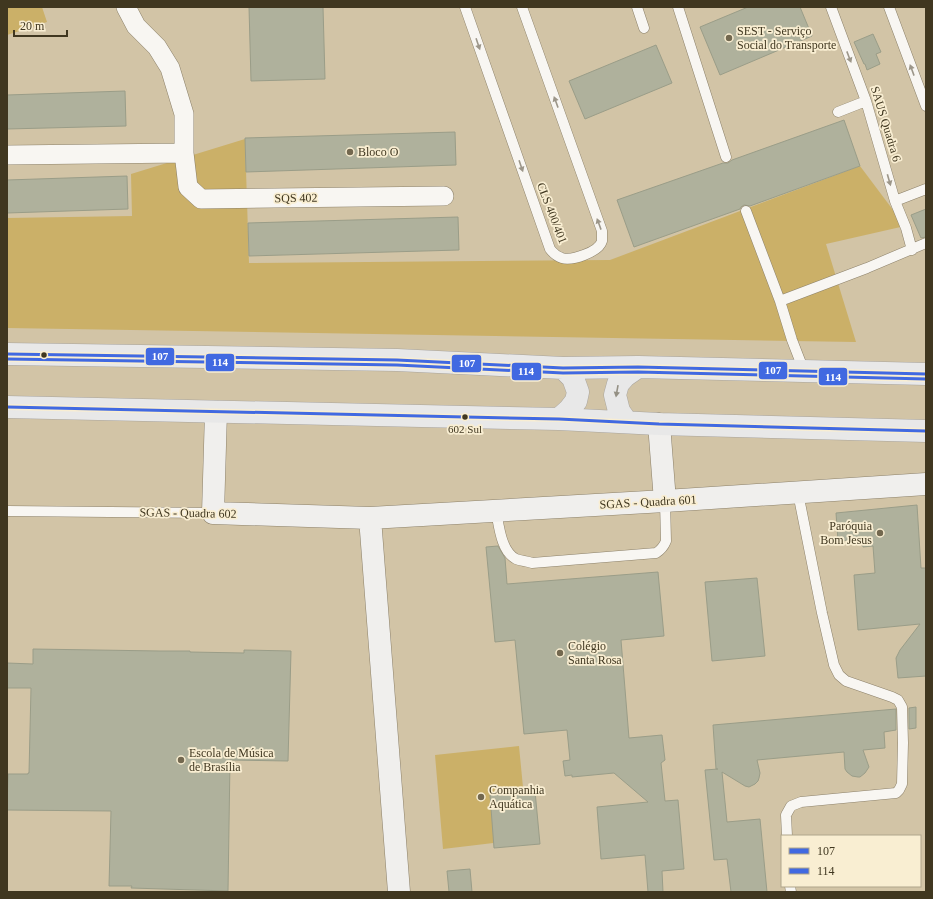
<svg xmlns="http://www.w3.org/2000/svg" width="933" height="899" font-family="'Times New Roman',serif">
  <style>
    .green { fill: #cbb068 }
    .building { fill: #afb19c; stroke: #9a9d88 }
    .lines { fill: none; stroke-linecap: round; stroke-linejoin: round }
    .lane-casing { stroke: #8c816a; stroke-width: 11 }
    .street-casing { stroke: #8c816a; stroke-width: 20 }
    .secondary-casing { stroke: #8c816a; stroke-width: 23 }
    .primary-casing { stroke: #a8a49e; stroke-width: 23 }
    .lane { stroke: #f8f6f2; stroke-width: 10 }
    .street { stroke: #f8f6f2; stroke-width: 19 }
    .secondary { stroke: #f0efed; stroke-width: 22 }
    .primary { stroke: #e8e8e8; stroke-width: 22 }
    .bus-1-casing { stroke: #f9eed2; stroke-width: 6 }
    .bus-2-casing { stroke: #f9eed2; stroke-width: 6 }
    .bus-1 { stroke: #4169e1; stroke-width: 3 }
    .bus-2 { stroke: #4169e1; stroke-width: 3 }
    .oneway { fill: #9c9689 }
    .oneway2 { fill: #949084 }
    .poi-dot { fill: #73684f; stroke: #f9eed2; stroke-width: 1.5 }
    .bus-dot { fill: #403720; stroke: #f9eed2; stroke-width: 1.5 }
    .labels { text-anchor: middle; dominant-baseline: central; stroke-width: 3.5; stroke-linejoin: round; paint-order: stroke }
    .bus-label { font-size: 11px; fill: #403720; stroke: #f9eed2 }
    .poi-label { font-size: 12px; fill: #403720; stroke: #f9eed2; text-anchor: start }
    .street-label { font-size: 12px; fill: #403720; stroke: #f9eed2 }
    .line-badge { stroke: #f9eed2; stroke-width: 1.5 }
    .badge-label { font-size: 11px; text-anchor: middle; font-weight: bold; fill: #fff }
  </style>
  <rect width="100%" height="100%" fill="#d2c4a6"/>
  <path class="green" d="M7,7H42L47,22L7,35Z
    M245,139L249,263L610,260L860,166L905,226L826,244L856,342L7,328V218L132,216L131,174Z
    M519,746L528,839L443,849L435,755Z"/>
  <path class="building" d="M249,7H323L325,79L251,81Z
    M748,7H800L812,36L720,75L700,27Z
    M873,34L881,52L876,54L880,64L867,70L865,64H864L854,42Z
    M656,45L672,83L585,119L569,81Z
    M125,91L126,126L7,129V95Z
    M844,120L860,166L750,206L744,205L741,207L740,209L634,247L617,200L723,163H728L732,160Z
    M455,132L456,165L246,172L245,138Z
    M127,176L128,209L7,213V180Z
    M926,209V237L921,238L911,215Z
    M458,217L459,250L249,256L248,223Z
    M917,505L921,568H926V676L898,678L896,658L900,650L920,624L858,630L854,575L875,573L873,546L863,547L862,539L838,541L836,513Z
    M498,546L505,558L507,584L658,572L664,636L621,640L629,738L662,735L665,760L661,763L665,801L678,800L684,869L662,871L663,892H648L645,855L601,859L597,807L648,802L614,773L572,777V775L565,776L563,761L570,760L567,730L524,734L515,640L495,642L486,547Z
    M757,578L765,656L712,661L705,582Z
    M33,649L160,651H190V652L244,653V650L291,651L288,761L230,760L228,891L131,888L132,886H109L111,811L7,810L8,774H28V773H29L31,688H7V663L33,664Z
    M916,707V728L909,729V708Z
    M896,709V730L884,732L885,748L863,750L869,767L865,773L860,777H858L852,776L847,772L845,769L844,752L757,760L760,773L759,778L758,781L755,784L749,787L745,786L722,772L727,822L760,819L767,892H731L727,859L714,860L705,770L718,769H716L713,725Z
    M535,791L540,844L494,848L490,795Z
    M470,869L472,892H449L447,871Z"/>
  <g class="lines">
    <g class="lane-casing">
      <path id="lane" d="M465,7L550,249C553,253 556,256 562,258C572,261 599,252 602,241C602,238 602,234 602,231L522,7
        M637,7L644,28
        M678,7L726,157
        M831,7L866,101L895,201L906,228L912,250
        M889,7L926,106
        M838,112L866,101
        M895,201L926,189
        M746,211L780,301
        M804,371L792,340L780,301L867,268L926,243
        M7,511L213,513
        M496,511C499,526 501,551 516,559C521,561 527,561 532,563L656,553C661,550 664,546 666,541L665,501
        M787,836L786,815L791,806L801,802L896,793L899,790L902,784L903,743L902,707L898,700L892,697L846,681L839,675L834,665L822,613L798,493
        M790,886L791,892"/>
    </g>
    <g class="street-casing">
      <path id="street" d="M126,7L136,26L157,47L170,68L184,114V153L188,187L201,199L444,196
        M7,155L184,153"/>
    </g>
    <g class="secondary-casing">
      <path id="secondary" d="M216,412L213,513L370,518L665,501L926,484
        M659,424L665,501
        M370,518L399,892"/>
    </g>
    <g class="primary-casing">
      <path id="primary" d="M7,354L397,360L563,368L638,367L926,374
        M7,407L559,419L659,424L926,431
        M559,419L569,410L576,401L578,392L573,378L563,368
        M626,421L619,411L615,395L618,384L625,376L638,367"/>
    </g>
    <use href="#lane" class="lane"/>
    <use href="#street" class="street"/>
    <use href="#secondary" class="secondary"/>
    <use href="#primary" class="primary"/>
    <g class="bus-1-casing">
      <path id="bus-1" d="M7,354L397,360L563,368L638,367L926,374
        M7,407L559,419L659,424L926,431"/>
    </g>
    <g class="bus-2-casing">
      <path id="bus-2" d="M7,359L397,365L563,373L638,372L926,379"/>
    </g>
    <use href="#bus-1" class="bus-1"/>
    <use href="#bus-2" class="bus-2"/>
  </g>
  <defs><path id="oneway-solid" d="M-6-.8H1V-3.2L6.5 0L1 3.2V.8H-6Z"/></defs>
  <g class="oneway">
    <use href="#oneway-solid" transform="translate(478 44) rotate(71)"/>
    <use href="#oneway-solid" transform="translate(849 57) rotate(69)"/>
    <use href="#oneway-solid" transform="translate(912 70) rotate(-110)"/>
    <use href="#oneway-solid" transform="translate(556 102) rotate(-110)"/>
    <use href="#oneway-solid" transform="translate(521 166) rotate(71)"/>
    <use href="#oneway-solid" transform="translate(889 180) rotate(74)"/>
    <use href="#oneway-solid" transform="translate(599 224) rotate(-110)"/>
  </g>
  <use class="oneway2" href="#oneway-solid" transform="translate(617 391) rotate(100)"/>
  <g class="poi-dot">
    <circle cx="729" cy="38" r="4"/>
    <circle cx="350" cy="152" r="4"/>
    <circle cx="880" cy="533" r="4"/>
    <circle cx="560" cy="653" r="4"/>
    <circle cx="181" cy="760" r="4"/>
    <circle cx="481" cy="797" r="4"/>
  </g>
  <g class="bus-dot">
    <circle cx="44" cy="355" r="3.5"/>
    <circle cx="465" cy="417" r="3.5"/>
  </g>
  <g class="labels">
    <g class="bus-label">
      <text x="465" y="429">602 Sul</text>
    </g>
    <g class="poi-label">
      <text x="737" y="31">SEST - Serviço<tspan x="737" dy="14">Social do Transporte</tspan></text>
      <text x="358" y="152">Bloco O</text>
      <text x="872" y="526" text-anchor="end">Paróquia<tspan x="872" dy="14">Bom Jesus</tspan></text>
      <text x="568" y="646">Colégio<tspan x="568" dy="14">Santa Rosa</tspan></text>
      <text x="189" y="753">Escola de Música<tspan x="189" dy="14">de Brasília</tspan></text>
      <text x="489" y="790">Companhia<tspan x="489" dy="14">Aquática</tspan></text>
    </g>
    <g class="street-label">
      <text transform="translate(886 124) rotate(73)">SAUS Quadra 6</text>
      <text transform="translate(296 198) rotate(-1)">SQS 402</text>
      <text transform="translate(552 213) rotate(69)">CLS 400/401</text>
      <text transform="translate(648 502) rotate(-3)">SGAS - Quadra 601</text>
      <text transform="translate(188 513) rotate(1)">SGAS - Quadra 602</text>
    </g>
  </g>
  <g class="line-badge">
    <rect x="145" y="347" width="30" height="19" rx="4" fill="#4169e1"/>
    <rect x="205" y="353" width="30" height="19" rx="4" fill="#4169e1"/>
    <rect x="451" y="354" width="31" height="19" rx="4" fill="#4169e1"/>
    <rect x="758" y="361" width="30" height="19" rx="4" fill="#4169e1"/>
    <rect x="511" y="362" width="31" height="19" rx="4" fill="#4169e1"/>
    <rect x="818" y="367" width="30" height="19" rx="4" fill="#4169e1"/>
  </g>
  <g class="badge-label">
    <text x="160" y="360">107</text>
    <text x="220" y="366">114</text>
    <text x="467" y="367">107</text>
    <text x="773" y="374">107</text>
    <text x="526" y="375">114</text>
    <text x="833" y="381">114</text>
  </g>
  <rect width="933" height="899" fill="none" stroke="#403720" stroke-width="16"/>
  <rect x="781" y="835" width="140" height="52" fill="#f9eed2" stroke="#afa58b"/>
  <rect x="789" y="848" width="20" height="6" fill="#4169e1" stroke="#afa58b"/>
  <text x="817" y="855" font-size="12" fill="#403720">107</text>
  <rect x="789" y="868" width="20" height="6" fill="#4169e1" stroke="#afa58b"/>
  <text x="817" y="875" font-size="12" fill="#403720">114</text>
  <path d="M14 30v6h53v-6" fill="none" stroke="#403720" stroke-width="2"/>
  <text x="20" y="30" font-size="12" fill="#403720" stroke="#f9eed2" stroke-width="3" paint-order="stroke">20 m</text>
</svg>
